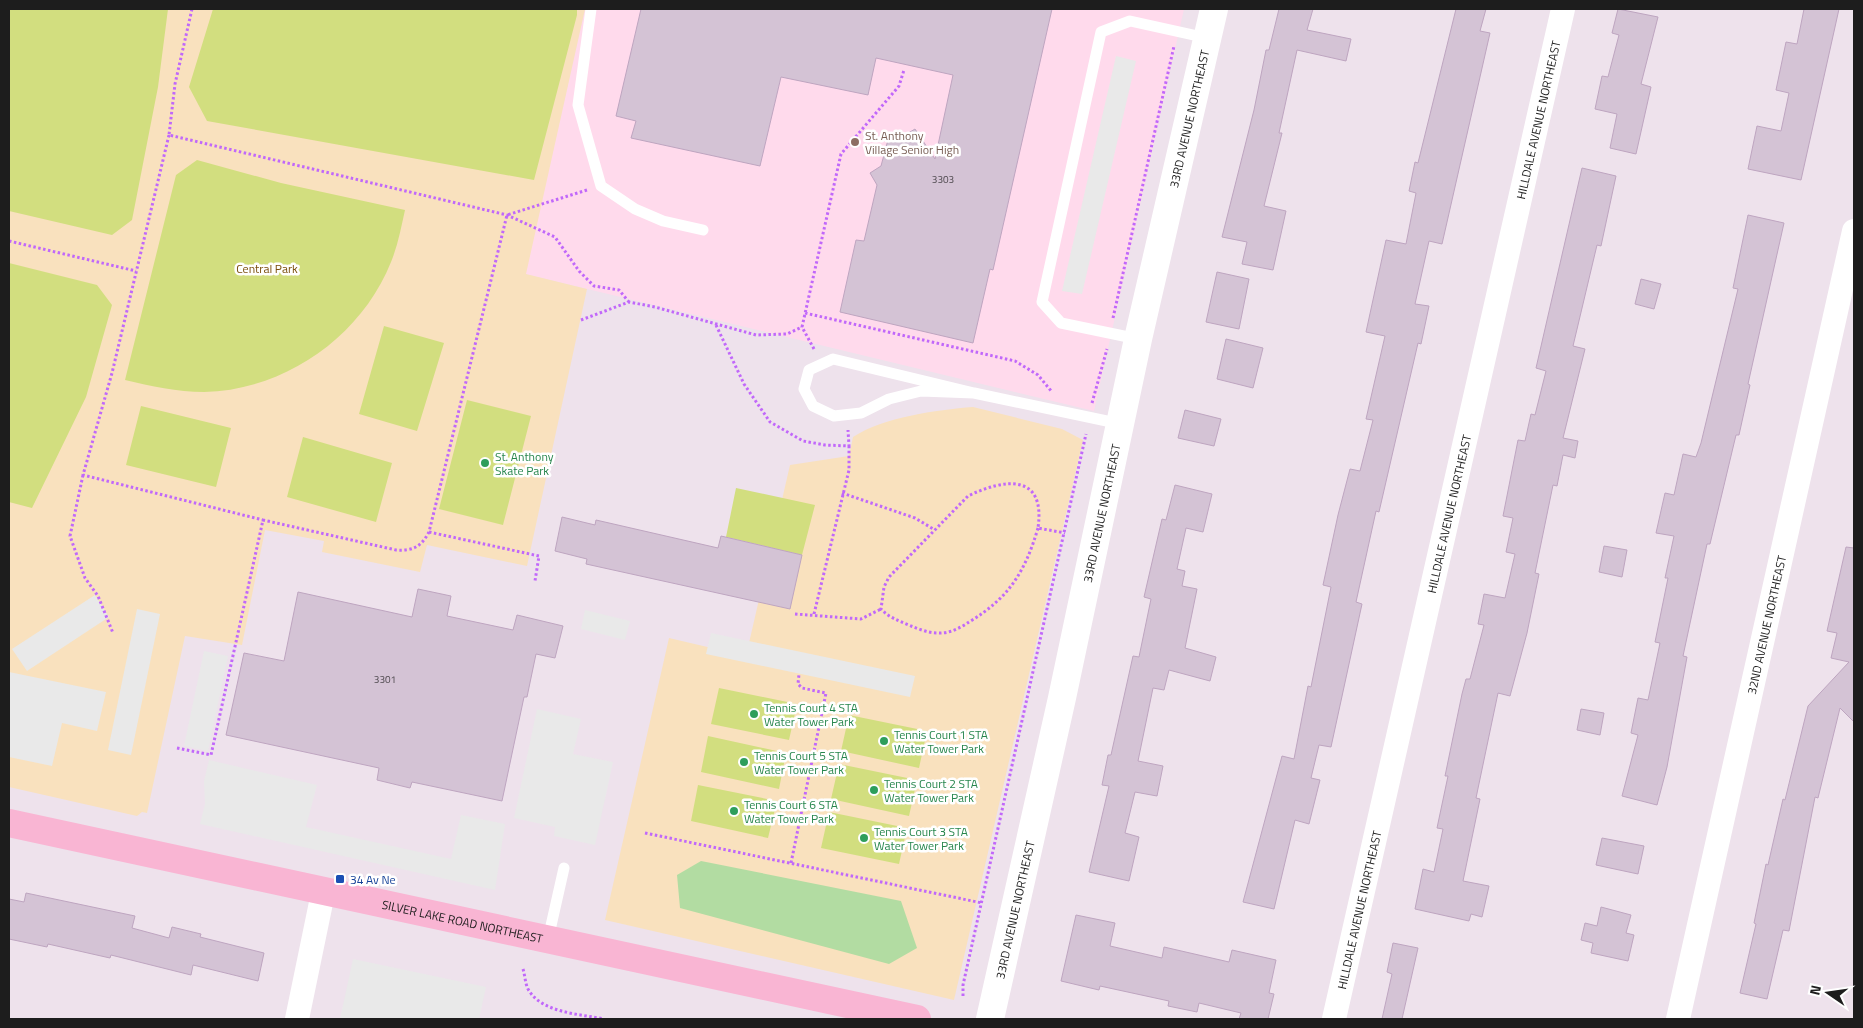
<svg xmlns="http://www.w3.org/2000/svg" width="1863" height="1028" font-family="'Titillium Web',sans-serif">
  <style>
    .education { fill: #ffdaec }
    .park { fill: #f9e1be }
    .pitch { fill: #d2de7f }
    .parking { fill: #e9e9e9 }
    .water { fill: #b2dca2 }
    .building { fill: #d4c3d5; stroke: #bea5c0 }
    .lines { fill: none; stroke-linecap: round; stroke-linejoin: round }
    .path { stroke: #c168fa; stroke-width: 3; stroke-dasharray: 2.5 2.5; stroke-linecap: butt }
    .service { stroke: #fff; stroke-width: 11 }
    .minor { stroke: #fff; stroke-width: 24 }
    .tertiary { stroke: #fff; stroke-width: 28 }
    .secondary { stroke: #f9b5d3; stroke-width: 28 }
    .education-dot { fill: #8d6e63; stroke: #fff; stroke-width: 2 }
    .leisure-dot { fill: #2e9e5b; stroke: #fff; stroke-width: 2 }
    .transit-dot { fill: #1a4fb4; stroke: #fff; stroke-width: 2 }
    .labels { text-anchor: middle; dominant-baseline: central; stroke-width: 5; stroke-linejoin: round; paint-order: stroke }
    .number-label { font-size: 10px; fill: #4b464b }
    .street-label { font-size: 12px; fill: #1d1d1d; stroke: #fff }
    .education-label { font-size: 12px; fill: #785e54; stroke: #fff; text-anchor: start }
    .park-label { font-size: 12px; fill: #7a4d0b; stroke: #fff }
    .leisure-label { font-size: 12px; fill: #27864d; stroke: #fff; text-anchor: start }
    .transit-label { font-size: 12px; fill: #164399; stroke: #fff; text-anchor: start }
  </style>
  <rect width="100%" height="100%" fill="#eee2ec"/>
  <path class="education" d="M585,9H1184L1094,411L525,274Z"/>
  <path class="park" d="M9,9H585L526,274L587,289L527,566L427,545L420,572L322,552L324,541L265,530L242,645L185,636L147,813L142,812L137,816L9,787Z
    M973,407L1062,429L1083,440L954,1000L605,920L669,638L746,656L790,465L849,456L853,437C884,417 936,410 973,407Z"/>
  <path class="pitch" d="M9,9H168L158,87L132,220L112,235L9,211Z
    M213,9H577V15L534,180L207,121L189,87Z
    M197,160L281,183L405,210C401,228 398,245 391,262C361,337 285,390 204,392C177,392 151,386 125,380L176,175Z
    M9,263L97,285L112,305L86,397L32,508L9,502Z
    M384,326L444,343L417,431L359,414Z
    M467,400L531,416L503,525L439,509Z
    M141,406L231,428L216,487L126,465Z
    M303,437L392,463L376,522L287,497Z
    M736,488L815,505L802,555L726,537Z
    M719,688L797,704L789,740L711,724Z
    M849,715L927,731L919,768L841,751Z
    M708,736L786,753L779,789L701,772Z
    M839,764L917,780L909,816L831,799Z
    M698,785L777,801L768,838L691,821Z
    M829,812L907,828L899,864L821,848Z"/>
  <path class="parking" d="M1116,56L1136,61L1082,294L1062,291Z
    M95,595L109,617L27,671L12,649Z
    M137,609L160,614L131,755L108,750Z
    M585,610L630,621L625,640L581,629Z
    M711,633L915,676L910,697L706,654Z
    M204,651L228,656L208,751L184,746Z
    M9,672L106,692L97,731L62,723L52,766L9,757Z
    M537,709L581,719L573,754L613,762L595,845L554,836L555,827L514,818Z
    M209,760L317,785L306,827L451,859L461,815L505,824L495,890L200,824L205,804L204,781Z
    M353,959L486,987L479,1019H340Z"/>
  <path class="water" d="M701,861L901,901L917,948L889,964L680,908L677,875Z"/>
  <path class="building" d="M641,9H1052L993,270L990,269L973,343L840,312L856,240L864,241L877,185L870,173L881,166L889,136L900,138L915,129L935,159L953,75L876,58L868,95L781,77L760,166L631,138L636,121L616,116Z
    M1279,9H1313L1307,30L1351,39L1346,61L1297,50L1279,133H1282L1264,206L1286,211L1273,270L1242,264L1247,242L1222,237L1254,110L1266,50H1269Z
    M1456,9H1486L1480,31L1490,33L1442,244L1429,241L1415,304L1429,306L1421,344L1418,343L1379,512L1376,511L1356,602L1362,604L1331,747L1319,745L1311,778L1320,780L1309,824L1295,820L1274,909L1243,902L1282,756L1294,759L1308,686L1311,687L1331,587L1323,585L1338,515L1350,469L1360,471L1373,420L1366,419L1385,336L1366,332L1386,240L1406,244L1416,193L1409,191L1415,162L1418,163Z
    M1618,9L1658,17L1641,84L1651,87L1636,154L1610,148L1617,114L1595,109L1602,76L1608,77L1619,35L1612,33Z
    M1804,9H1839L1801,180L1748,169L1757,126L1781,131L1789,93L1776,90L1786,42L1797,44Z
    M1582,168L1616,176L1601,246L1597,245L1573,346L1585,349L1563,438L1578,441L1575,458L1563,455L1557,486L1553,485L1535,573L1539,574L1527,633L1510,696L1498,693L1476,798L1480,799L1463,881L1489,886L1482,917L1471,914L1469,921L1415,909L1423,869L1434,872L1443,829L1437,828L1448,776H1445L1462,694L1466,679H1470L1484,625L1478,624L1484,594L1505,598L1515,554L1506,552L1513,518L1503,516L1518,440L1525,441L1531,414L1535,415L1546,371L1536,368Z
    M1748,215L1784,223L1748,384L1750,385L1739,435H1736L1710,544H1707L1683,656L1687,657L1667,767L1657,805L1622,796L1638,735L1631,733L1638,698L1648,700L1660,643L1655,642L1668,578H1665L1674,536L1656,533L1665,493L1674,495L1683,454L1696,457L1701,443L1738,289L1733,288Z
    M1217,272L1249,279L1239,329L1206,322Z
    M1641,279L1661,284L1654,309L1635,304Z
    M1226,339L1263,348L1253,388L1217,379Z
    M1185,410L1221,419L1214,446L1178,438Z
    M1175,485L1212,494L1203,532L1186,528L1177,569L1185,571L1182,586L1197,589L1185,648L1216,657L1210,681L1169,670L1164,690L1153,688L1138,761L1163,766L1157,796L1135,792L1125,833L1139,837L1129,881L1089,872L1109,786L1102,785L1108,755H1111L1133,656L1139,657L1151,599L1144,597L1162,519L1166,520Z
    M562,517L595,525L596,520L718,548L721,536L802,555L790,609L586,564L587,559L555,551Z
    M1604,546L1627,550L1622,577L1599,572Z
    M1846,547L1854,548V722L1840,708L1818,798L1815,797L1789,931L1783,930L1767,999L1740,993L1756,924L1754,923L1766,864L1768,865L1783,799L1785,800L1808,706L1849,662L1831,658L1837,633L1827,631Z
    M418,589L451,596L447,616L513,630L517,615L563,626L555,658L536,654L527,697H524L502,801L412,782L410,788L377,780L379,768L226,735L244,653L284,661L298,592L412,617Z
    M1581,709L1604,713L1600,735L1577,730Z
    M1602,838L1644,846L1638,874L1596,865Z
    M26,893L135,916L132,928L169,938L172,927L201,934L200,937L264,953L258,981L193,965L191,975L111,955L110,958L48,944L47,947L9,939V899L24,902Z
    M1601,907L1631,915L1626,933L1634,935L1628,961L1591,953L1593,943L1581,940L1585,923L1597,926Z
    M1076,915L1115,923L1110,946L1162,958L1164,947L1229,962L1232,950L1276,960L1269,993L1274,994L1268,1019H1239L1241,1013L1199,1003L1197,1012L1168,1006L1169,1001L1100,986L1099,990L1061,981Z
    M1393,943L1418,948L1402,1019H1382L1392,974L1387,972Z"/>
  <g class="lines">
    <path class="path" d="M192,9L175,84L169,135L507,215L555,237L579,271L594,286L619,290L629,302
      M169,135L112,373L83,475L263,520
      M9,241L136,271
      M805,313L1015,361L1038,375L1052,392
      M1113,318L1174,46
      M581,320L629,302L655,307L756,335L787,334L802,327
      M716,325L744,384L770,422L803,441L825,445L849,446L848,430
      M814,349L802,327L841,154L899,86L904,70
      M1092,403L1107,349
      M83,475L70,536L85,578L98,596L113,633
      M842,493L915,518L935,530
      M1038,528C1025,572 1009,598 969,622C960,628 949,634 937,633C928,633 919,629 911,626C900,621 889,618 881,609L884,587L889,577L968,496C1003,479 1046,472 1038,528L1065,533
      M429,532L539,556L535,581
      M795,614L861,619L881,609
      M814,614L849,470V446
      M177,748L211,755L263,520L396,550C413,551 421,547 429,532L507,215L587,190
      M645,833L982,903
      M791,863L826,693L802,688L798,684L799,674
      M523,969C525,975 525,983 528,989C541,1013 580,1014 604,1019
      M963,996V985L1086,434"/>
    <path class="service" d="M591,9L578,105L601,186L635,209L663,221L703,230
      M1138,339L1061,323L1042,302L1101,32L1130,21L1207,38
      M974,393L833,359L809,370L804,389L813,406L834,416L861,413L889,399L921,391L974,393L1121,424
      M548,939L564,868"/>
    <g class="minor">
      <path d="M297,1019L323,893"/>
      <path id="s1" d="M1334,1019L1563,9"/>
      <path id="s2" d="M1678,1019L1854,231"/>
    </g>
    <path class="tertiary" id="s3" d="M990,1019L1062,698L1138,339L1214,9"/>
    <path class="secondary" id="s4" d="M9,823L917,1019"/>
  </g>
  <circle class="education-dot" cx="855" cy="142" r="5"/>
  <g class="leisure-dot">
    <circle cx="485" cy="463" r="5"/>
    <circle cx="754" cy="714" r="5"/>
    <circle cx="884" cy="741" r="5"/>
    <circle cx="744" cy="762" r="5"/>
    <circle cx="874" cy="790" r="5"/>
    <circle cx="734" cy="811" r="5"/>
    <circle cx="864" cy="838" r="5"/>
  </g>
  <rect class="transit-dot" x="335" y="874" width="10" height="10" rx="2.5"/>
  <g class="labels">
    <g class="number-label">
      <text x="943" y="179">3303</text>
      <text x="385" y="679">3301</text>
    </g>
    <g class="street-label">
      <text stroke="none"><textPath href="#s3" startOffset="922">33RD AVENUE NORTHEAST</textPath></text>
      <text stroke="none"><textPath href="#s1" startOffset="922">HILLDALE AVENUE NORTHEAST</textPath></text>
      <text stroke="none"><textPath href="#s3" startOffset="518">33RD AVENUE NORTHEAST</textPath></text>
      <text stroke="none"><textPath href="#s1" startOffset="518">HILLDALE AVENUE NORTHEAST</textPath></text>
      <text stroke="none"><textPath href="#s2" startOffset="404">32ND AVENUE NORTHEAST</textPath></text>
      <text stroke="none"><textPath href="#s1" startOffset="112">HILLDALE AVENUE NORTHEAST</textPath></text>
      <text stroke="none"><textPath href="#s3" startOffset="112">33RD AVENUE NORTHEAST</textPath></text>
      <text stroke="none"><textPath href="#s4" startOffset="464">SILVER LAKE ROAD NORTHEAST</textPath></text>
    </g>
    <g class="education-label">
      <text x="865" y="135">St. Anthony<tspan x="865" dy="14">Village Senior High</tspan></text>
    </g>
    <g class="park-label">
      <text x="267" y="268">Central Park</text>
    </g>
    <g class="leisure-label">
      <text x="495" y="456">St. Anthony<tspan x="495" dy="14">Skate Park</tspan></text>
      <text x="764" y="707">Tennis Court 4 STA<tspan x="764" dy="14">Water Tower Park</tspan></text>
      <text x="894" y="734">Tennis Court 1 STA<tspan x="894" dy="14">Water Tower Park</tspan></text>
      <text x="754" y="755">Tennis Court 5 STA<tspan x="754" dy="14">Water Tower Park</tspan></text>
      <text x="884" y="783">Tennis Court 2 STA<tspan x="884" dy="14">Water Tower Park</tspan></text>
      <text x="744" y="804">Tennis Court 6 STA<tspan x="744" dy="14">Water Tower Park</tspan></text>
      <text x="874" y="831">Tennis Court 3 STA<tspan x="874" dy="14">Water Tower Park</tspan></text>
    </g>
    <g class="transit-label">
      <text x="350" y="879">34 Av Ne</text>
    </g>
  </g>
  <rect width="1863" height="1028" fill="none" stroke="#1d1d1d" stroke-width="20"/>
  <g transform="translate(1828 993) rotate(283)" stroke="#ffffff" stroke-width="4" paint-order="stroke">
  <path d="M0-4L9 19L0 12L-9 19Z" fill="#1d1d1d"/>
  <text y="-8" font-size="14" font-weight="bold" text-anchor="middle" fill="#1d1d1d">N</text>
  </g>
</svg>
